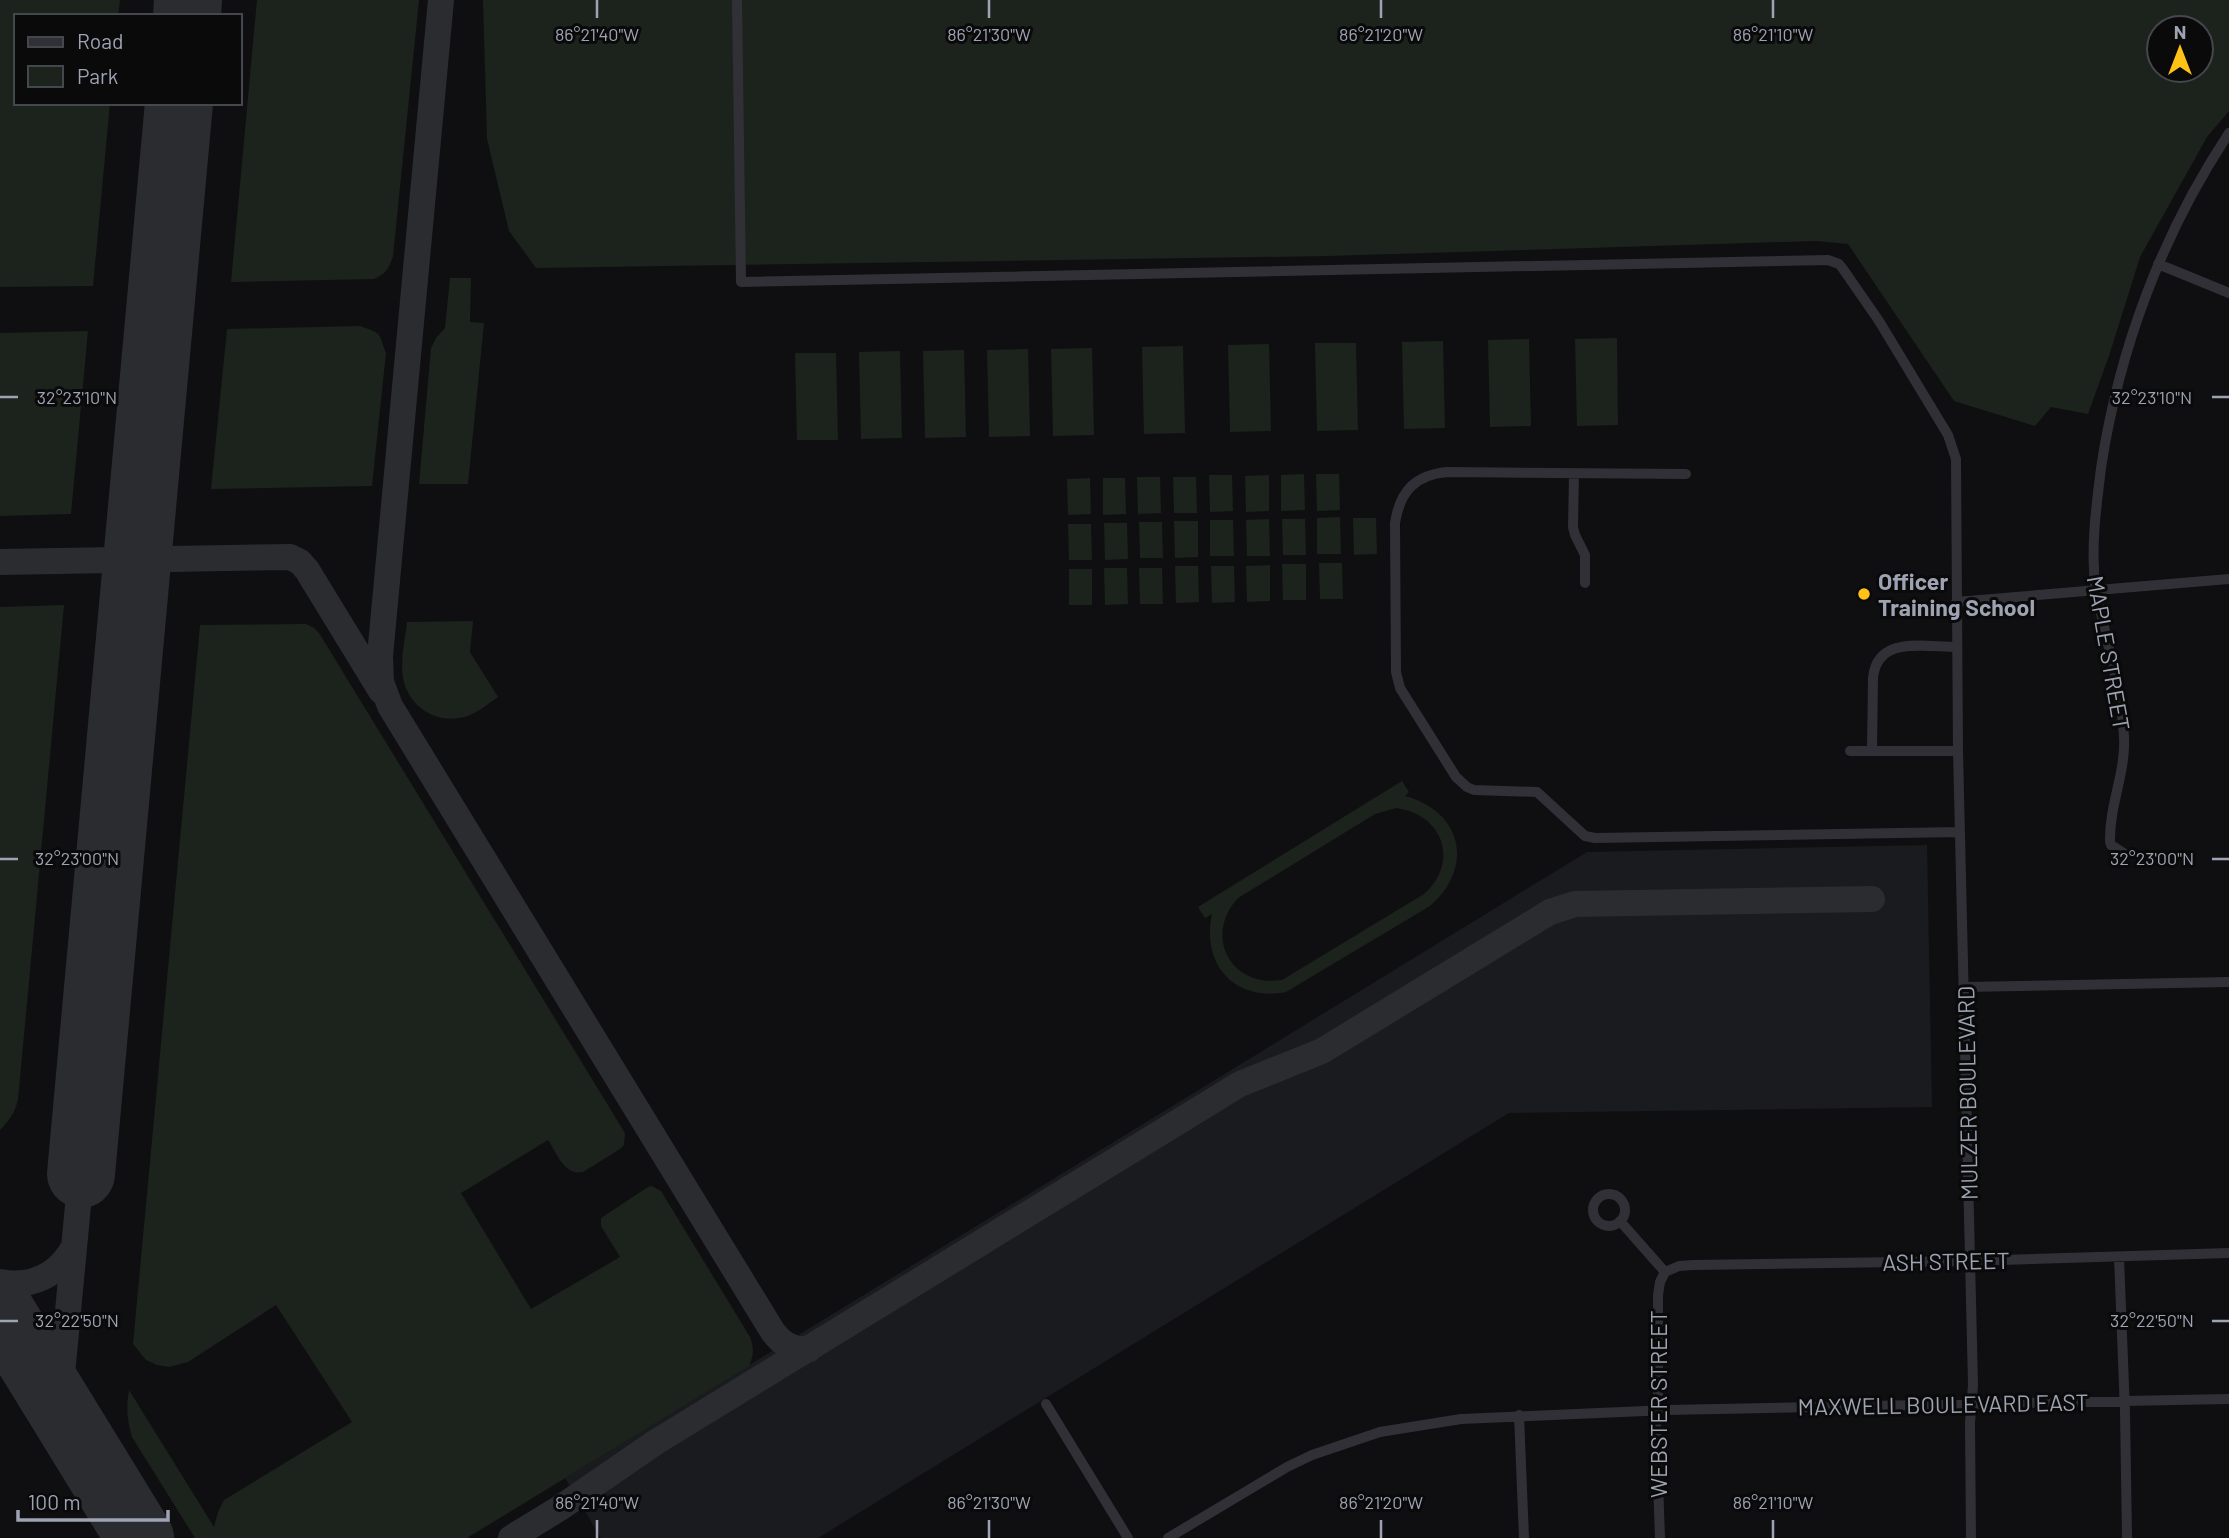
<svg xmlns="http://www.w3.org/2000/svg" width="2229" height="1538" font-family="Barlow,sans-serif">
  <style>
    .built { fill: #1a1b1e }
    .green { fill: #1b231c; fill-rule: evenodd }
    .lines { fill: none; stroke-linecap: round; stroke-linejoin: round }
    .taxiway { stroke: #2a2c30; stroke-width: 26 }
    .runway { stroke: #2a2c30; stroke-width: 68 }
    .minor { stroke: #303036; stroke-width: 10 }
    .ticks { fill: none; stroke: #9ea3b3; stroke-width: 2.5 }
    .poi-dot { fill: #ffc318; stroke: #0a0a0b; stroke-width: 2.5 }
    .labels { text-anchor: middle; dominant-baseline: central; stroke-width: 6; stroke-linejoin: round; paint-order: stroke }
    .poi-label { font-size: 23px; font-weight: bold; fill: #9ea3b3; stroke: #0a0a0b; text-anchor: start }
    .street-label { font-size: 23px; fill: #9ea3b3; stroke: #0a0a0b }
    .ticks-label { font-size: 18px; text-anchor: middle; fill: #9ea3b3; stroke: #0a0a0b; stroke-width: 6; stroke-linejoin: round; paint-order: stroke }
  </style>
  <rect width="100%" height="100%" fill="#0f0f11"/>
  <path class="built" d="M1927,845L1932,1107L1509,1113L818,1538H601L565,1478L1587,852Z"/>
  <path class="green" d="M0,0H120L118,16H16V103H110L93,286L0,287Z
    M257,0H419L393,256C389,268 386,274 374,279L231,282Z
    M483,0H2229V111L2207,137L2140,257L2109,356L2088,414L2051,407L2035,426L1954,401L1848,244L1816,241L1328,256L536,268L509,231L487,139ZM2159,28H2201V70H2159Z
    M450,278H471L470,322L484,323L468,484H419L431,348L436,338L445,328Z
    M360,326C382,334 378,331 386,353L372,486L211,489L227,329Z
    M88,331L71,514L0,516V333Z
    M1617,338L1618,425L1577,426L1575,339Z
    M1529,339L1531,426L1490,427L1488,340Z
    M1443,341L1445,428L1404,429L1402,342Z
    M1315,343H1356L1358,430L1317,431Z
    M1269,344L1271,431L1230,432L1228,345Z
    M1183,346L1185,433L1144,434L1142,347Z
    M1092,348L1094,435L1053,436L1051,349Z
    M1028,349L1030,436L989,437L987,350Z
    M964,350L966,437L925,438L923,351Z
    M900,351L902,438L861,439L859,352Z
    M795,353H836L838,440H797Z
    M1304,474L1305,510L1281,511V475Z
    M1316,474H1339L1340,510L1317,511Z
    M1209,475H1232L1233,511L1210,512Z
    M1269,475V511L1246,512L1245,476Z
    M1137,477H1160L1161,513L1138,514Z
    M1173,477H1196L1197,513H1174Z
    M1090,478L1091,514L1068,515L1067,479Z
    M1103,478H1125L1126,514L1103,515Z
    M1340,517L1341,554H1317V518Z
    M1353,518H1376L1377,554L1354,555Z
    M1269,519L1270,556H1247L1246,520Z
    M1282,519H1305L1306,555H1283Z
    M1210,520H1233L1234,556H1210Z
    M1174,521H1198V557L1175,558Z
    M1139,522H1162L1163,558H1140Z
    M1104,523H1127L1128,559L1105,560Z
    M1068,524H1091L1092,560H1069Z
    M1319,563H1342L1343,599H1320Z
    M1282,564H1306V600H1283Z
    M1270,565V601L1247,602L1246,566Z
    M1175,566H1198L1199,602L1176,603Z
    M1211,566H1234L1235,602L1212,603Z
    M1104,568H1127L1128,604L1105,605Z
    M1139,568H1162L1163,604H1140Z
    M1069,569H1092V605H1069Z
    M64,605L18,1100C15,1112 9,1121 0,1130V607Z
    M473,621L470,652L498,697C489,703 480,711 470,715C440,727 409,709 403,678C400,660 405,640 407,622Z
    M306,624L314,628L319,633L625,1133L624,1145L620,1149L583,1172C564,1176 557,1153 548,1140L461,1193L531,1309L620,1257L601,1226V1218L648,1187L652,1186L661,1191L750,1337C754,1348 754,1355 749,1366L467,1538H195L132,1437C127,1420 126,1407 129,1390L214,1527L218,1512L224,1500L352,1422L276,1305L188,1362L169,1367L157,1365L146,1360L133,1344L200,625Z
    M1402,781L1409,792L1405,796C1462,811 1475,867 1430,906L1286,992C1235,1002 1201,965 1212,914L1205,918L1198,907ZM1396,808C1443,814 1460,862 1424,894L1282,980C1231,988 1203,936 1238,898L1375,814Z"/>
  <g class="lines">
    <path class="taxiway" d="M441,0L380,656L381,682L390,706L773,1332C782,1344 794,1351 809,1349
      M0,562L290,557L300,562L307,570L381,691
      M0,1282C32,1288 58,1275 74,1247
      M59,1406L81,1174
      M511,1538L560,1508L656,1442L1240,1084L1322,1051L1550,912L1575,904L1872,899"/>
    <path class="runway" d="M187,16L188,0
      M81,1174L179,103
      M0,1310L140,1538"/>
    <path class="minor" d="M737,0L741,282L1828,260L1839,264L1843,269L1879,321L1948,435L1956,459L1958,751L1973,1385L1970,1423L1971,1538
      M2158,264L2229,293
      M1574,474L1573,527L1575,535L1585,555V583
      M1686,474L1447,472C1415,475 1400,491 1395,523L1396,672L1400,688L1456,777L1467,787L1474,790L1537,792L1585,836L1595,838L1960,832
      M1956,602L2229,579
      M1872,750L1873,678C1877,635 1925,647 1957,647
      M1850,751H1958
      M2125,854L2111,845L2110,842C2109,806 2126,772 2124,737C2122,698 2111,659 2103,622C2099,604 2094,587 2094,569C2092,536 2097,502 2101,468C2119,349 2162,234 2229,133
      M1964,987L2229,982
      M1593 1210a16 16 0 1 1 32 0a16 16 0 1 1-32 0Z
      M1620,1221L1665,1272
      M2119,1257L2125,1412L2127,1538
      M1665,1272L1679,1266L1693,1265L1970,1261L2229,1253
      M1046,1404L1128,1538
      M1519,1415L1524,1538
      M1168,1538L1287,1467L1312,1455L1380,1432L1461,1419L1668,1410L2229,1399
      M1660,1538L1656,1424L1658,1399V1295L1660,1282L1665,1272"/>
  </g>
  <path class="ticks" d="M597,0V18M989,0V18M1381,0V18M1773,0V18M0,397H18M2212,397H2229M0,859H18M2212,859H2229M0,1321H18M2212,1321H2229M597,1520V1538M989,1520V1538M1381,1520V1538M1773,1520V1538"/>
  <circle class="poi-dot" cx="1864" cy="594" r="7"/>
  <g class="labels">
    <g class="poi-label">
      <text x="1878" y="581">Officer<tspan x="1878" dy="26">Training School</tspan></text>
    </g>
    <g class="street-label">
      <text transform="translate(2109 653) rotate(80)">MAPLE STREET</text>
      <text transform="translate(1967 1093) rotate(-91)">MULZER BOULEVARD</text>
      <text transform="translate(1946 1261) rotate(-1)">ASH STREET</text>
      <text transform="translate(1658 1404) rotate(-90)">WEBSTER STREET</text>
      <text transform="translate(1943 1404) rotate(-1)">MAXWELL BOULEVARD EAST</text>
    </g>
  </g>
  <g class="ticks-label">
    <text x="597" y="41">86°21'40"W</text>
    <text x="989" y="41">86°21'30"W</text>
    <text x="1381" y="41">86°21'20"W</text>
    <text x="1773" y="41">86°21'10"W</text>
    <text x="77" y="404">32°23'10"N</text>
    <text x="2152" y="404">32°23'10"N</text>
    <text x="77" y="865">32°23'00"N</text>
    <text x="2152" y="865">32°23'00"N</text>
    <text x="77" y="1327">32°22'50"N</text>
    <text x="2152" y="1327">32°22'50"N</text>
    <text x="597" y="1509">86°21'40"W</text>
    <text x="989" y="1509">86°21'30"W</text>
    <text x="1381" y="1509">86°21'20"W</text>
    <text x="1773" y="1509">86°21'10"W</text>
  </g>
  <rect x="14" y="14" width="228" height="91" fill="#0a0a0b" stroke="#45474e" stroke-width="2"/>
  <rect x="28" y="37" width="35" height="10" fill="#303036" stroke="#45474e" stroke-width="2"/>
  <text x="77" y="49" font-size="21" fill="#9ea3b3">Road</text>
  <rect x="28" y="66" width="35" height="21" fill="#1b231c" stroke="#45474e" stroke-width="2"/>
  <text x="77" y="84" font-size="21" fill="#9ea3b3">Park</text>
  <g transform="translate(2180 49)"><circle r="33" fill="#0a0a0b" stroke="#45474e" stroke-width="2"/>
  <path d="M0-5L12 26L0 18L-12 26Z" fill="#ffc318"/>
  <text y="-10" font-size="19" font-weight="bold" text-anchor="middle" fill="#9ea3b3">N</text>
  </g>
  <path d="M18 1510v10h150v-10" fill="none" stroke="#9ea3b3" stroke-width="3.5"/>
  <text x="28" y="1510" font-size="21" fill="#9ea3b3" stroke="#0a0a0b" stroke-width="5" paint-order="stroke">100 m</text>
</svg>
